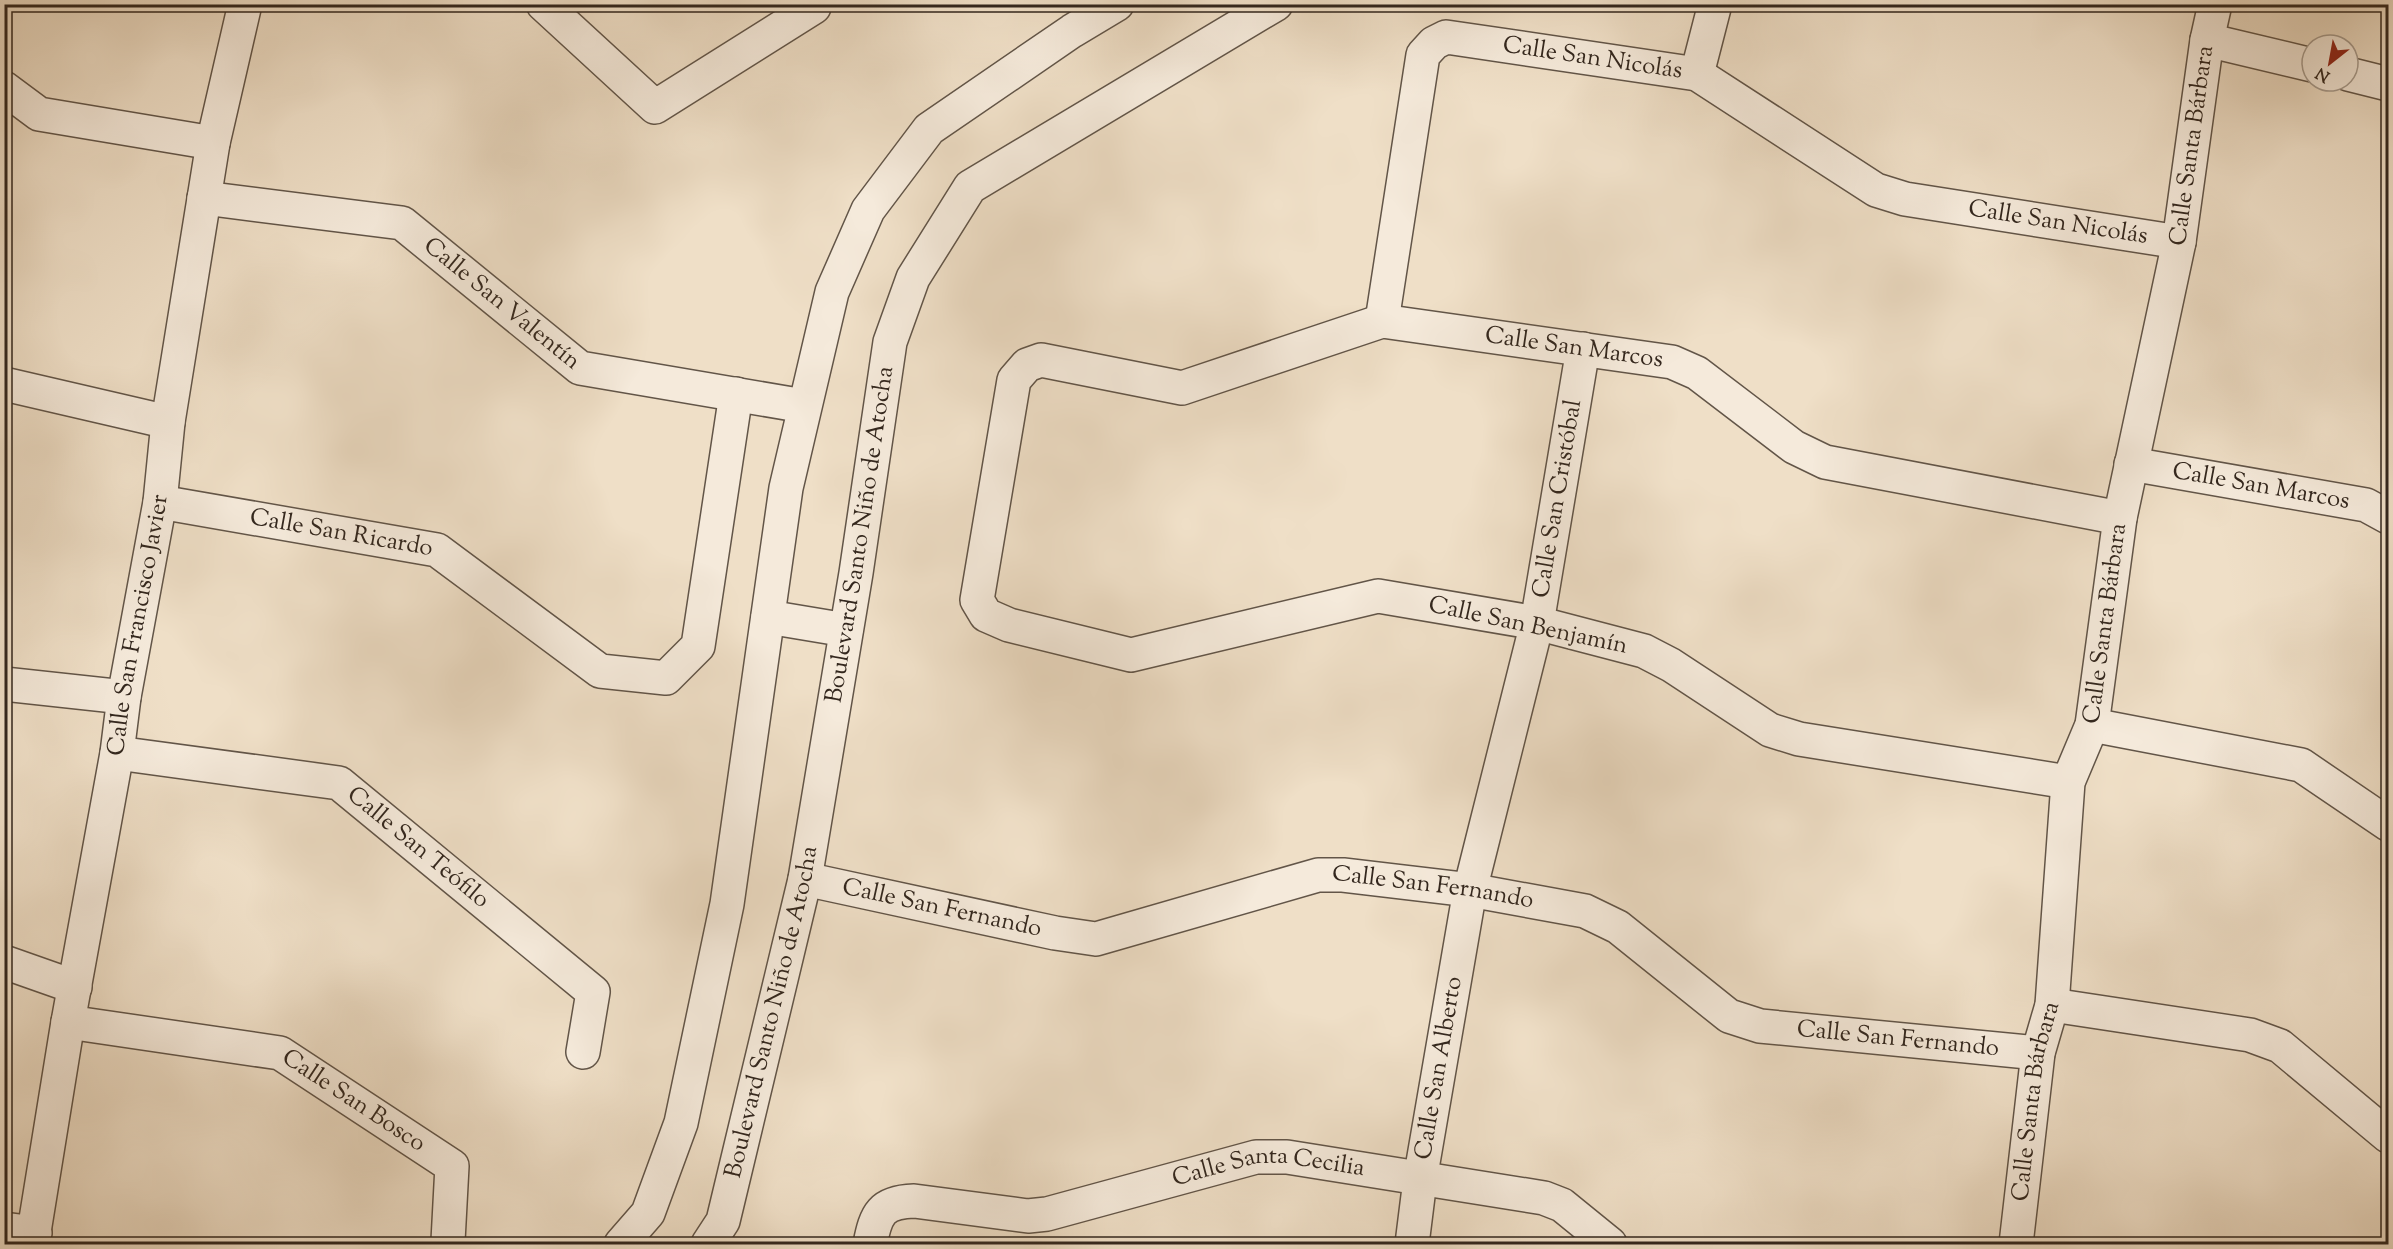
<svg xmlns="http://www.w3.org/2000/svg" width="2393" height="1249" font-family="'Sorts Mill Goudy',serif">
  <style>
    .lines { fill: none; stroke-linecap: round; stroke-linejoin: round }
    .minor-casing { stroke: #625548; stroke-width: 36 }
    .tertiary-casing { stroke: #625548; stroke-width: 36 }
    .minor { stroke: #f5eadb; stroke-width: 33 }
    .tertiary { stroke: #f5eadb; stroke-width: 33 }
    .labels { text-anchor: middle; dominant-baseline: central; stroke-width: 5; stroke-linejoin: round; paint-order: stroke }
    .street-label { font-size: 24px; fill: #33271e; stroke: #f5eadb }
  </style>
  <rect width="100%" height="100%" fill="#efdfc7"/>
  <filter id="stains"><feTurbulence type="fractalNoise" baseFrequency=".00333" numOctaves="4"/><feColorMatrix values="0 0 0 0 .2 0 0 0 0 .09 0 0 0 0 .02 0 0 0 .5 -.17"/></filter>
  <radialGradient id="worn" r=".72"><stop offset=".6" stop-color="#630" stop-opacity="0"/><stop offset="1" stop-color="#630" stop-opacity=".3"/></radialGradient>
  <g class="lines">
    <g class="minor-casing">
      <g id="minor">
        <path d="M543,4L655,107L814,7L813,4"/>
        <path d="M2207,40L2312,65"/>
        <path d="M1697,74L1715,4"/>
        <path d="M2348,74L2388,84"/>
        <path d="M4,88L39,114L213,143"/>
        <path id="s1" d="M204,198L402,223L580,368L804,406"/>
        <path id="s2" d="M1382,321L1423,55L1434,43L1446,37L1697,74L1876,190L1905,199L2179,242"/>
        <path d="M4,384L168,422"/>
        <path id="s3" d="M2131,464L2366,505L2388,517"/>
        <path id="s4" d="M160,502L437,550L600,671L666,678L698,646L736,394"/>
        <path d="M4,684L124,697"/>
        <path d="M2092,725L2301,765L2388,824"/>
        <path id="s5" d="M117,753L339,783L593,992L583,1052"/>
        <path id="s6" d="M2068,782L1799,739L1770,730L1671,665L1644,651L1537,623L1378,596L1131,655L1009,625L986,615L977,600L1014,380L1027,365L1041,360L1182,388L1382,321L1672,362L1697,373L1794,447L1825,462L2120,518"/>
        <path id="s7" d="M805,879L1055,933L1096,939L1318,875H1343L1470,890L1585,911L1618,927L1729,1016L1760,1026L2038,1053"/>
        <path d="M4,962L75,987"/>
        <path d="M2052,1005L2250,1035L2280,1046L2388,1136"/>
        <path id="s8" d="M68,1022L280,1053L452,1166L448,1241"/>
        <path d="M4,1229L35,1233"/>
        <path id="s9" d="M32,1244L68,1022L117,753L124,697L160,502L168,422L213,143L245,4"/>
        <path id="s10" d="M870,1244C876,1214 881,1202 914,1201L1028,1216L1047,1214L1256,1157H1287L1544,1198L1562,1205L1610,1244"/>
        <path id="s11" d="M1412,1244L1420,1180L1470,890L1537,623L1583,349"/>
        <path id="s12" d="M2016,1244L2038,1053L2052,1005L2068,782L2092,725L2120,518L2179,242L2207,40L2215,4"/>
      </g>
    </g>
    <g class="tertiary-casing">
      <g id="tertiary">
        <path d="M768,617L846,630"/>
        <path d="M621,1244L648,1213L681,1123L727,904L786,488L832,292L868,210L929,129L1072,31L1117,4"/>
        <path id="s13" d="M708,1244L723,1221L805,879L856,573L890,342L913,278L970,187L1276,4"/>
      </g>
    </g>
    <use href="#minor" class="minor"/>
    <use href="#tertiary" class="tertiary"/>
  </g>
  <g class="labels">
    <g class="street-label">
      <text stroke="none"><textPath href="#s2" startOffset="447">Calle San Nicolás</textPath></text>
      <text stroke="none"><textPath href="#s12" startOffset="1116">Calle Santa Bárbara</textPath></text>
      <text stroke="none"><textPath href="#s2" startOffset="951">Calle San Nicolás</textPath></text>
      <text stroke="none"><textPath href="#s1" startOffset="328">Calle San Valentín</textPath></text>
      <text stroke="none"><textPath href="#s6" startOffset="1952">Calle San Marcos</textPath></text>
      <text stroke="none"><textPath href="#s3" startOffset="132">Calle San Marcos</textPath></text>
      <text stroke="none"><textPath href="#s11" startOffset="760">Calle San Cristóbal</textPath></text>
      <text stroke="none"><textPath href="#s13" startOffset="728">Boulevard Santo Niño de Atocha</textPath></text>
      <text stroke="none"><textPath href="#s4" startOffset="184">Calle San Ricardo</textPath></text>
      <text stroke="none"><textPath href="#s9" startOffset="628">Calle San Francisco Javier</textPath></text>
      <text stroke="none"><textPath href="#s12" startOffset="630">Calle Santa Bárbara</textPath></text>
      <text transform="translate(1528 626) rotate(12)">Calle San Benjamín</text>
      <text stroke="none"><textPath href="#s5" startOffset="326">Calle San Teófilo</textPath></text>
      <text stroke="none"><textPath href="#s7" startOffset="644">Calle San Fernando</textPath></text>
      <text stroke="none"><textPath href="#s7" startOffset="140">Calle San Fernando</textPath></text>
      <text stroke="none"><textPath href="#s13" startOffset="242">Boulevard Santo Niño de Atocha</textPath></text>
      <text stroke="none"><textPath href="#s7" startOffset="1148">Calle San Fernando</textPath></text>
      <text stroke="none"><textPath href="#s11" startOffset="178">Calle San Alberto</textPath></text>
      <text stroke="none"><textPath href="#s8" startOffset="302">Calle San Bosco</textPath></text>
      <text stroke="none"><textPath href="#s12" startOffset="144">Calle Santa Bárbara</textPath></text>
      <text stroke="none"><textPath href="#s10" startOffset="432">Calle Santa Cecilia</textPath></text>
    </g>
  </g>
  <rect width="2393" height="1249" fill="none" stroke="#efdfc7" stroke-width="24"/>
  <rect x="6" y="6" width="2381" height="1237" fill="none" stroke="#33271e" stroke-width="3"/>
  <rect x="12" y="12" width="2369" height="1225" fill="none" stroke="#33271e" stroke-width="1.5"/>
  <g transform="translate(2330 63) rotate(211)"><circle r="28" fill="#f5eadb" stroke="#a79c8f" stroke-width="1.5"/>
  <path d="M0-4.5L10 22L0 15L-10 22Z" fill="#8f2418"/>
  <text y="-9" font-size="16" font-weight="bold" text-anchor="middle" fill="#33271e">N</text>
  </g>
  <rect width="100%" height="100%" filter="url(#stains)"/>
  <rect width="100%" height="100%" fill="url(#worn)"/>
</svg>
